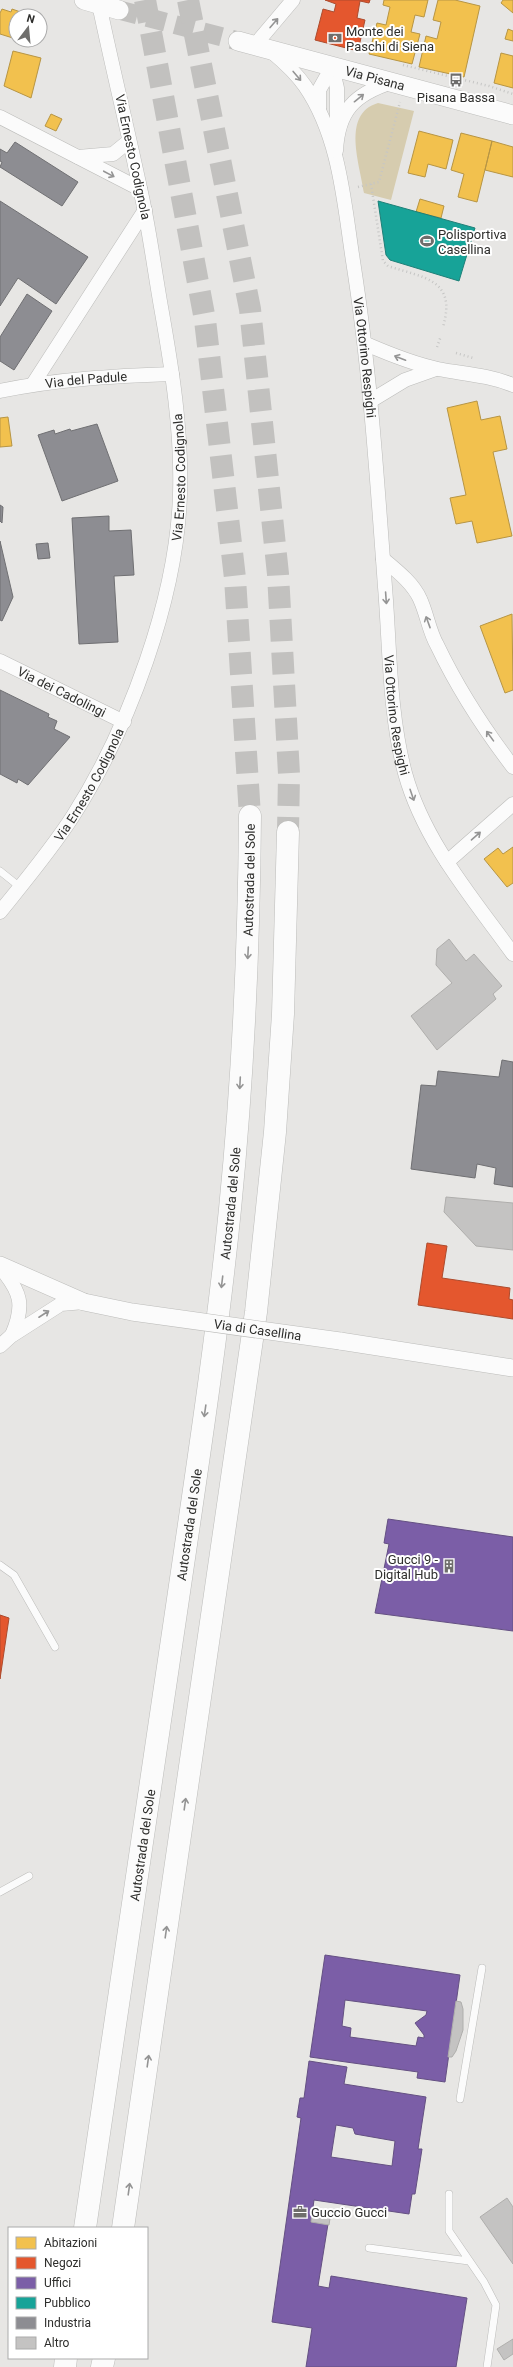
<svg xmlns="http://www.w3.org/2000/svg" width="513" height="2367" font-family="Roboto,sans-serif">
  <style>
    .green { fill: #d6ccaf }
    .homes { fill: #f2c14e; stroke: #b79544 }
    .shops { fill: #e4572e; stroke: #ad4b2d }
    .offices { fill: #7b5ea7; stroke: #645082; fill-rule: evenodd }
    .public { fill: #17a398; stroke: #1e8078 }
    .industry { fill: #8d8d92; stroke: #707073 }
    .building { fill: #c4c3c2; stroke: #afaeac }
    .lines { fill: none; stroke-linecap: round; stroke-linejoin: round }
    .secondary-tunnel { stroke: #c2c1bf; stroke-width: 19; stroke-dasharray: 19 10; stroke-linecap: butt }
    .motorway-tunnel { stroke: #c2c1bf; stroke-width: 22; stroke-dasharray: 22 11; stroke-linecap: butt }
    .service-casing { stroke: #bcbcba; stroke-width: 8 }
    .minor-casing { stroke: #bcbcba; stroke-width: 15 }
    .tertiary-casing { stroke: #bcbcba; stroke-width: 18 }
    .secondary-casing { stroke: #bcbcba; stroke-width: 20 }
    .motorway-casing { stroke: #bcbcba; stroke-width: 23 }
    .path { stroke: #c6c6c5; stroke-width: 2.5; stroke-dasharray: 1 3; stroke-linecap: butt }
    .service { stroke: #fbfbfb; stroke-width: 7 }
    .minor { stroke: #fbfbfb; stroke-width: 14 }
    .tertiary { stroke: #fbfbfb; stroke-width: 17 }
    .secondary { stroke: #fbfbfb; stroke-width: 19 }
    .motorway { stroke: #fbfbfb; stroke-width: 22 }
    .tertiary-bridge-casing { stroke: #bcbcba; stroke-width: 18; stroke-linecap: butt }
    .tertiary-bridge { stroke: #fbfbfb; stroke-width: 17 }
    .oneway { stroke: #949494 }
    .labels { text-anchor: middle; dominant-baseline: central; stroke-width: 4; stroke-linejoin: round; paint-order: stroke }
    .poi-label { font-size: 13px; fill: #2e2e2c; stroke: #fff; text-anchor: start }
    .street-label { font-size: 13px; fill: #2e2e2c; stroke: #fff }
  </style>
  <rect width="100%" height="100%" fill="#e7e6e4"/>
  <path class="green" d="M378,103L414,111L391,200L364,193C360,164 341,114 378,103Z"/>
  <path class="homes" d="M384,0H428L424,17L415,15L411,32L420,34L412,64L369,54L377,23L386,25L390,7L383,5Z
    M438,0H455L480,6L464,77L419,67L426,36L437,39L441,22L433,20Z
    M503,0H513V13L501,3Z
    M2,9L11,12L12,9L32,16H16V39L0,34V13Z
    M508,29L513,31V41L505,39Z
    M18,40H36L34,45Z
    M13,51L41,58L31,98L4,86Z
    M501,53L513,56V88L494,83Z
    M51,114L62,119L56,131L45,126Z
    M419,131L453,140L446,169L428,164L425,177L408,173Z
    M461,133L492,141L477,202L458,197L464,174L451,170Z
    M492,141L513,147V177L485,170Z
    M420,199L444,206L441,218L416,212Z
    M477,401L481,420L500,416L507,449L493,452L512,536L477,543L472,521L456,524L450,498L466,495L447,408Z
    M8,417L12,446L0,447V418Z
    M512,614L513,690L505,693L480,626Z
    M513,847V883L507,887L484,859L498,848L503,854Z"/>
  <path class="shops" d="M325,0H370L369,3L360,1L357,18L365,20L358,51L315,40L323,9L334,12L336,4Z
    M427,1243L447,1246L442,1278L510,1288L509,1299L513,1300V1319L418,1305Z
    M0,1615L9,1618L0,1679Z"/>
  <path class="offices" d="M388,1519L513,1537V1631L375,1613L389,1544L384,1543Z
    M325,1955L460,1975L445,2082L417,2078L418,2072L310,2057ZM345,2000L427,2011L426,2015L415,2023L424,2035V2038L418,2037L416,2046L350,2037L351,2028L342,2026Z
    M309,2061L347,2067L344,2084L426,2097L418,2149H422L415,2194H412L409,2214L314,2200L311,2222L328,2224L318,2286L329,2288L331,2276L467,2298L456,2367H306L312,2328L272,2322L301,2118L297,2117L300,2098H304ZM336,2125L353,2128L355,2134L395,2141L392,2166L331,2157Z"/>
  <path class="public" d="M378,201L475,228L459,281L390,260L386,255Z"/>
  <path class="industry" d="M15,142L78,182L62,206L0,167L2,162L0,161V149L7,153Z
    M0,201L88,257L56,304L18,278L0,306Z
    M27,294L52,311L14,370L0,361V337Z
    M97,424L118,481L62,501L38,435L54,430L55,434L70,429L71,431Z
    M0,505L3,507L2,523L0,521Z
    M109,516V531L131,530L134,575L114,576L118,642L79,644L72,518Z
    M0,541L13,597L2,621L0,620Z
    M48,543L50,558L38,559L36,544Z
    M0,690L49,714L48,717L57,721L54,729L70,737L28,785L18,779L17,783L0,774Z
    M502,1060L513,1062V1187L494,1184L496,1168L477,1164L475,1178L411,1169L421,1085L436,1086L438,1071L499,1077Z"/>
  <path class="building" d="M449,939L466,961L474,954L502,986L493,994L496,999L437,1050L411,1016L452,983L436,965L437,949Z
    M446,1197L513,1203V1250L476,1246L444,1212Z
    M456,2001L461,2002L463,2009V2030L456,2051L452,2057H448Z
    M507,2198L513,2207V2264L480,2217Z
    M312,2210L331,2212L329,2225L311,2222Z
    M513,2339V2354L504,2360L497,2349Z"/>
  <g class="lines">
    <path class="secondary-tunnel" d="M119,10L238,41"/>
    <path class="motorway-tunnel" d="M145,0L205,320L235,578L250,816
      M188,0L250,309L278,574L289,774L288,832"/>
    <g class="service-casing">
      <path id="service" d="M0,871L20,887
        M0,1565L14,1575L55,1647
        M0,1892L29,1876
        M460,2099L482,1968
        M449,2194V2231L484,2282L496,2305L487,2367
        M369,2248L469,2261"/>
    </g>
    <g class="minor-casing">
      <g id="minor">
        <path d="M255,45L293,0"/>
        <path id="s1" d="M272,52C284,62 296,73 305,86C340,137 344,203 353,261C370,369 377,478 385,587C390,648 389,713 405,773C424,842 472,897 513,954"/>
        <path d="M332,67L337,88V127"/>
        <path d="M319,109V90L332,67"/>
        <path d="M0,117L140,189"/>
        <path d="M336,151C338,110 355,94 392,82"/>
        <path d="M78,157L113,154L129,141"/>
        <path d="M366,344C389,354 413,364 438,369C464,374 488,375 513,385"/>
        <path d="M33,384L145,210"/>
        <path id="s2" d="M0,391C57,379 115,376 172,374"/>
        <path d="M372,400L405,380L436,369"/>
        <path d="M383,559C396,570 413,583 420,599C427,614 429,631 437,645C458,689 484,729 513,767"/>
        <path id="s3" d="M0,661L124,722"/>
        <path d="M447,862L513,804"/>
        <path id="s4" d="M0,912C25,881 51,850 73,816C129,728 177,598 180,494C182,431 172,369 161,307C154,267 149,227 140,188C127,127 112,66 99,4"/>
        <path d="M0,1267C21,1292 25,1305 12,1335"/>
        <path d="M0,1346L11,1336L61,1304L84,1302"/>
      </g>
    </g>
    <g class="tertiary-casing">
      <path id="tertiary" d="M0,1265L84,1302
        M340,1341L513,1368"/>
    </g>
    <g class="secondary-casing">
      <g id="secondary">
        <path d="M84,0L119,10"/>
        <path id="s5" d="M238,41L513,115"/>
      </g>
    </g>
    <g class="motorway-casing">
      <g id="motorway">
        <path id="s6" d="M85,2228C117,2018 148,1808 178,1599C197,1469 217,1339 230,1209C243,1078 249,947 250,816"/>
        <path d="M123,2228L256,1312L275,1132L283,1014L288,832"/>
        <path d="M65,2367L66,2358"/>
        <path d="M102,2367L104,2358"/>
      </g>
    </g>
    <path class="path" d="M403,65L489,86L513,94
      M371,184L383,261L388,266C424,278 457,279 443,327
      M358,187L379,182L400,102
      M437,347L441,336
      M456,353L473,358"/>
    <use href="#service" class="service"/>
    <use href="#minor" class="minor"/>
    <use href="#tertiary" class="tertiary"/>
    <use href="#secondary" class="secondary"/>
    <use href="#motorway" class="motorway"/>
    <g class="tertiary-bridge-casing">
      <g id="tertiary-bridge">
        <path id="s7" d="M84,1302L132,1312L340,1341"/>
      </g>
    </g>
    <use href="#tertiary-bridge" class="tertiary-bridge"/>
  </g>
  <defs><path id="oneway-shaft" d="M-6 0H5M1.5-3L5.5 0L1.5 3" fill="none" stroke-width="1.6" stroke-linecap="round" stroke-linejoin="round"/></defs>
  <g class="oneway">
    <use href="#oneway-shaft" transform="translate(274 23) rotate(-49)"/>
    <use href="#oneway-shaft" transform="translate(297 76) rotate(50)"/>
    <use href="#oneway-shaft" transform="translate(359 98) rotate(-39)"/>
    <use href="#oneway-shaft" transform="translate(109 174) rotate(28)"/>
    <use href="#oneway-shaft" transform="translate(400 358) rotate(-159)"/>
    <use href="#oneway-shaft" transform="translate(386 598) rotate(86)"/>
    <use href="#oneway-shaft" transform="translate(428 622) rotate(-110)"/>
    <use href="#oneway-shaft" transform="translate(490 736) rotate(-126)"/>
    <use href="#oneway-shaft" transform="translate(412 795) rotate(71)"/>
    <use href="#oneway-shaft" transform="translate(476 836) rotate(-41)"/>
    <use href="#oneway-shaft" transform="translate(248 953) rotate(93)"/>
    <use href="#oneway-shaft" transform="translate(240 1083) rotate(93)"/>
    <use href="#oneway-shaft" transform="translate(222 1282) rotate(97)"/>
    <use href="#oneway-shaft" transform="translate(44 1314) rotate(-33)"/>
    <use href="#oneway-shaft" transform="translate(205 1411) rotate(98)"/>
    <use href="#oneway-shaft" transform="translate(185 1804) rotate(-82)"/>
    <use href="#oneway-shaft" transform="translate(166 1932) rotate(-82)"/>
    <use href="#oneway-shaft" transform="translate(148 2061) rotate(-82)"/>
    <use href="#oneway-shaft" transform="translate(129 2189) rotate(-82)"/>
  </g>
  <defs>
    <g id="bank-bare" transform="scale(1.08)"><path d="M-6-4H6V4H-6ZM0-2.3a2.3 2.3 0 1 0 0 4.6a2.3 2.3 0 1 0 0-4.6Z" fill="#6f6e6c" stroke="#fff" stroke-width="2.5" paint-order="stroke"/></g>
    <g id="bus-bare" transform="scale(1.08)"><path d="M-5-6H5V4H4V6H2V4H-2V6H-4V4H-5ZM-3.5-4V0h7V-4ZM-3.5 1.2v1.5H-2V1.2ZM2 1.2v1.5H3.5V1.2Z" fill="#6f6e6c" stroke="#fff" stroke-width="2.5" paint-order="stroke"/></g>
    <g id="stadium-bare" transform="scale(1.08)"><path d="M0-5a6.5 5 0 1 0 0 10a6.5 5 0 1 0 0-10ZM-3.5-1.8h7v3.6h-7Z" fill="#6f6e6c" stroke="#fff" stroke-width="2.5" paint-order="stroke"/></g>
    <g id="building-bare" transform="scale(1.08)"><path d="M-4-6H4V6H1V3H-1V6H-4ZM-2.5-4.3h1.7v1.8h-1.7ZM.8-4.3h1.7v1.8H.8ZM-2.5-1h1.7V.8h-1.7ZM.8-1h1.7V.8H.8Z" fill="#6f6e6c" stroke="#fff" stroke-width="2.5" paint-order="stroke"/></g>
    <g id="office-bare" transform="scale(1.08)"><path d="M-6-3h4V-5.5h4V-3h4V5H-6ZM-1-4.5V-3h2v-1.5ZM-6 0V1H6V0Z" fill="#6f6e6c" stroke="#fff" stroke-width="2.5" paint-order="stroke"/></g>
  </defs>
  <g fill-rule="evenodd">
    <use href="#bank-bare" x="335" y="38"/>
    <use href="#bus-bare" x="456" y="80"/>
    <use href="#stadium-bare" x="427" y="241"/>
    <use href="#building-bare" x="449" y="1566"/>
    <use href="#office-bare" x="300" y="2212"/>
  </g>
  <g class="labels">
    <g class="poi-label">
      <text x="346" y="31">Monte dei<tspan x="346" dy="15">Paschi di Siena</tspan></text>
      <text x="456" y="97" text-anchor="middle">Pisana Bassa</text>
      <text x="438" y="234">Polisportiva<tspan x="438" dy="15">Casellina</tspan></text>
      <text x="438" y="1559" text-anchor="end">Gucci 9 -<tspan x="438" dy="15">Digital Hub</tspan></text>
      <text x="311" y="2212">Guccio Gucci</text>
    </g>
    <g class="street-label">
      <text stroke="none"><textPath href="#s5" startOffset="142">Via Pisana</textPath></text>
      <text transform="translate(133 157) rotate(78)">Via Ernesto Codignola</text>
      <text stroke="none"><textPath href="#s1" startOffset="328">Via Ottorino Respighi</textPath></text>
      <text stroke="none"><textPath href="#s2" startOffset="87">Via del Padule</textPath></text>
      <text stroke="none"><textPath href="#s4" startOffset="480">Via Ernesto Codignola</textPath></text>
      <text stroke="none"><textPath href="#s3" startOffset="69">Via dei Cadolingi</textPath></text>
      <text stroke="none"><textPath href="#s1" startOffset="687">Via Ottorino Respighi</textPath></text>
      <text stroke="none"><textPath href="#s4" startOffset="156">Via Ernesto Codignola</textPath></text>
      <text stroke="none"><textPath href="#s6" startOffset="1359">Autostrada del Sole</textPath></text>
      <text stroke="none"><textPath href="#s6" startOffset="1035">Autostrada del Sole</textPath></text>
      <text stroke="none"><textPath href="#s7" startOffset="176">Via di Casellina</textPath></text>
      <text stroke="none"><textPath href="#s6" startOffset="711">Autostrada del Sole</textPath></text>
      <text stroke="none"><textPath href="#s6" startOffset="387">Autostrada del Sole</textPath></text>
    </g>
  </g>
  <rect x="8" y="2227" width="140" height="132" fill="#ffffff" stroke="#ababab"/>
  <rect x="16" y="2237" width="20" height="12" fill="#f2c14e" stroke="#ababab"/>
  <text x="44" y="2247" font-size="12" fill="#2e2e2c">Abitazioni</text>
  <rect x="16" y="2257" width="20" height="12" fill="#e4572e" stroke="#ababab"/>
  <text x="44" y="2267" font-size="12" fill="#2e2e2c">Negozi</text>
  <rect x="16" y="2277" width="20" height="12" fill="#7b5ea7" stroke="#ababab"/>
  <text x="44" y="2287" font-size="12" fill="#2e2e2c">Uffici</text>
  <rect x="16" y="2297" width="20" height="12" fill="#17a398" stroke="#ababab"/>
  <text x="44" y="2307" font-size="12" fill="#2e2e2c">Pubblico</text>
  <rect x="16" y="2317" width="20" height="12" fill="#8d8d92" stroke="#ababab"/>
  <text x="44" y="2327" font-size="12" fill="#2e2e2c">Industria</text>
  <rect x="16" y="2337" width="20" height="12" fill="#c4c3c2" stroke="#ababab"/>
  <text x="44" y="2347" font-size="12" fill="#2e2e2c">Altro</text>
  <g transform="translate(28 28) rotate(16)"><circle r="19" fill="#ffffff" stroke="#ababab"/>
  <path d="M0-3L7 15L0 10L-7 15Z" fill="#6f6e6c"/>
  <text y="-6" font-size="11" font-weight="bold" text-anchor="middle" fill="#2e2e2c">N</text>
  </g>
</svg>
